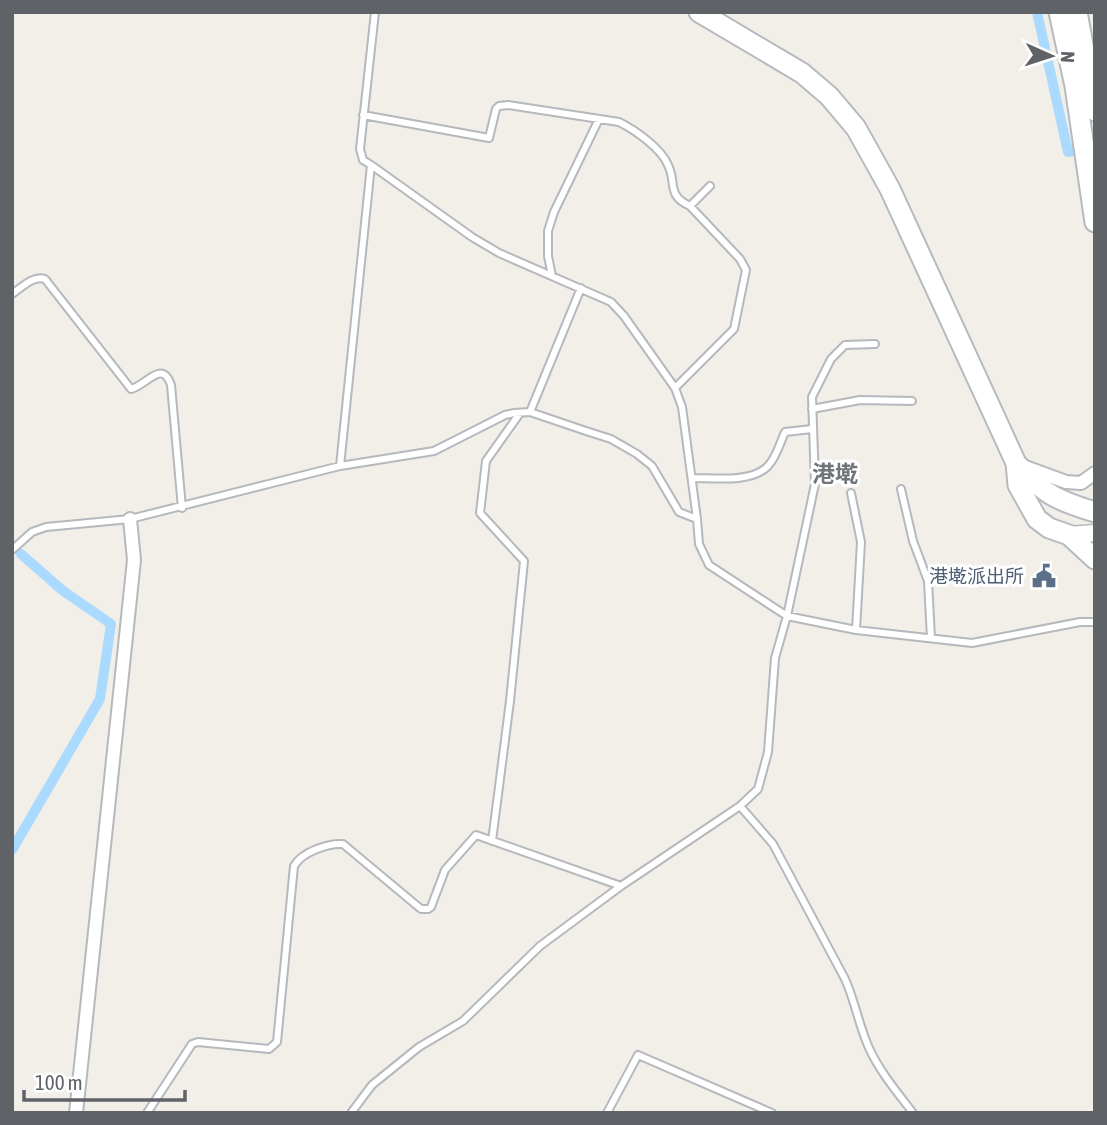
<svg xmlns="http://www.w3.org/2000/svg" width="1107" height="1125" font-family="'Asap Condensed','Noto Sans TC',sans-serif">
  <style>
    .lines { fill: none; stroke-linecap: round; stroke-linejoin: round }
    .canal { stroke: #aadaff; stroke-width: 10 }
    .service-casing { stroke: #b5b8bc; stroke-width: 10 }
    .minor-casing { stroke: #b5b8bc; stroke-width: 16 }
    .tertiary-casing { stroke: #b5b8bc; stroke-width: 19 }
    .secondary-casing { stroke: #b6babf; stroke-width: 23 }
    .service { stroke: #fff; stroke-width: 6 }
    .minor { stroke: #fff; stroke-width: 12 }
    .tertiary { stroke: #fff; stroke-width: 16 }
    .secondary { stroke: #fff; stroke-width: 19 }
    .labels { text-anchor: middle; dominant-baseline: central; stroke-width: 6; stroke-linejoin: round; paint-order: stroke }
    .service-label { font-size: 19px; fill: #4e5e75; stroke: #fff; text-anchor: end }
    .quarter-label { font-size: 23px; font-weight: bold; fill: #70757a; stroke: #fff }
  </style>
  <rect width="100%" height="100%" fill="#f1efe8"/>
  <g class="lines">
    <path class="canal" d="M1037,12L1068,152L1095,146
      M12,850L100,699L111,624L62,590L21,554"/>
    <g class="service-casing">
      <path id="service" d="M363,115L489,138L496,109L499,106L508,105L619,122C635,130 661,148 668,165C677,183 666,195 690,206
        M371,165L472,237L499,253L611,302L624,316L675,388L682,407L697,519
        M552,276L548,256V231L554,212L599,119
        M12,294C21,288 33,275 45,279L131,389C147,385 162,359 171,385L182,508
        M675,388L734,329L746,270L740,259L690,206L710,186
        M812,409L860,400L912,401
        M530,412L581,288
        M340,466L371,165L363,160L360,149L375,12
        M693,478C714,478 752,483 768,466C776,458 780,443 785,432L812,429
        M901,489L913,541L928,581L931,638
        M851,493L861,542L856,630
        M12,550L32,532L46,527L130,519L340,466L434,451L505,415L514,413L530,412L586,431L611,439L637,454L652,466L679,512L697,519L699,544L709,565L787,616L856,630L972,643L1080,622H1095
        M740,806L773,844L845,979C855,1001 859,1026 869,1048C880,1072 897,1092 913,1113
        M492,841L510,701L524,561L480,513L486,461L520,413
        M147,1113L192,1044L198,1042L269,1049L277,1042L294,866C302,852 328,843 343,844L421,909H428L431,907L445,870L476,835L621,886
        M351,1113L372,1085L419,1047L463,1021L540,946L621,886L740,806L758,789L768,752L775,658L787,616L815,484L812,397L831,359L845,345L875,344
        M607,1113L638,1055L772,1113"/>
    </g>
    <g class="minor-casing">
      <path id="minor" d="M1025,467L1066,482L1081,483L1095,473
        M76,1113L134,560L130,519"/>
    </g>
    <g class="tertiary-casing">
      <path id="tertiary" d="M1069,535L1095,533"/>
    </g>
    <g class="secondary-casing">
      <path id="secondary" d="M699,12L802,73L829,96L856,128L890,189L1016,463C1044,494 1055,500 1095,512
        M1059,12L1075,86L1095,222
        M1077,12L1095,111
        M1016,463L1018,485L1037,519L1049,528L1069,535L1095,559"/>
    </g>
    <use href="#service" class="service"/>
    <use href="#minor" class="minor"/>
    <use href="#tertiary" class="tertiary"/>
    <use href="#secondary" class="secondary"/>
  </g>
  <defs>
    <g id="civic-bare" transform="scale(1.89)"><path d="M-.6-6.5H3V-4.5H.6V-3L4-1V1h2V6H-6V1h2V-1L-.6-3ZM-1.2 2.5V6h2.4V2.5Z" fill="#5c6f8a" stroke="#fff" stroke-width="2.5" paint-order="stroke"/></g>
  </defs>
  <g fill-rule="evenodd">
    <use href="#civic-bare" x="1044" y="576"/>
  </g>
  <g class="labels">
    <g class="service-label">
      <text x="1024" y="576">港墘派出所</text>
    </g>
    <g class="quarter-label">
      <text x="835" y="474">港墘</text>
    </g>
  </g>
  <rect width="1107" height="1125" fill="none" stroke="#5f6368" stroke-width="28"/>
  <g transform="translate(1051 56) rotate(93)" stroke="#ffffff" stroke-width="5" paint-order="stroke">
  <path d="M0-5L12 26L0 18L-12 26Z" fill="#5f6368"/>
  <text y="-10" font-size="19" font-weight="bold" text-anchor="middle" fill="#5f6368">N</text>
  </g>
  <path d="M24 1090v10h161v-10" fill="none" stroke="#5f6368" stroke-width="3.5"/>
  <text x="35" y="1090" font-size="21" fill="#5f6368" stroke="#ffffff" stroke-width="5" paint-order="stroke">100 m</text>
</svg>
